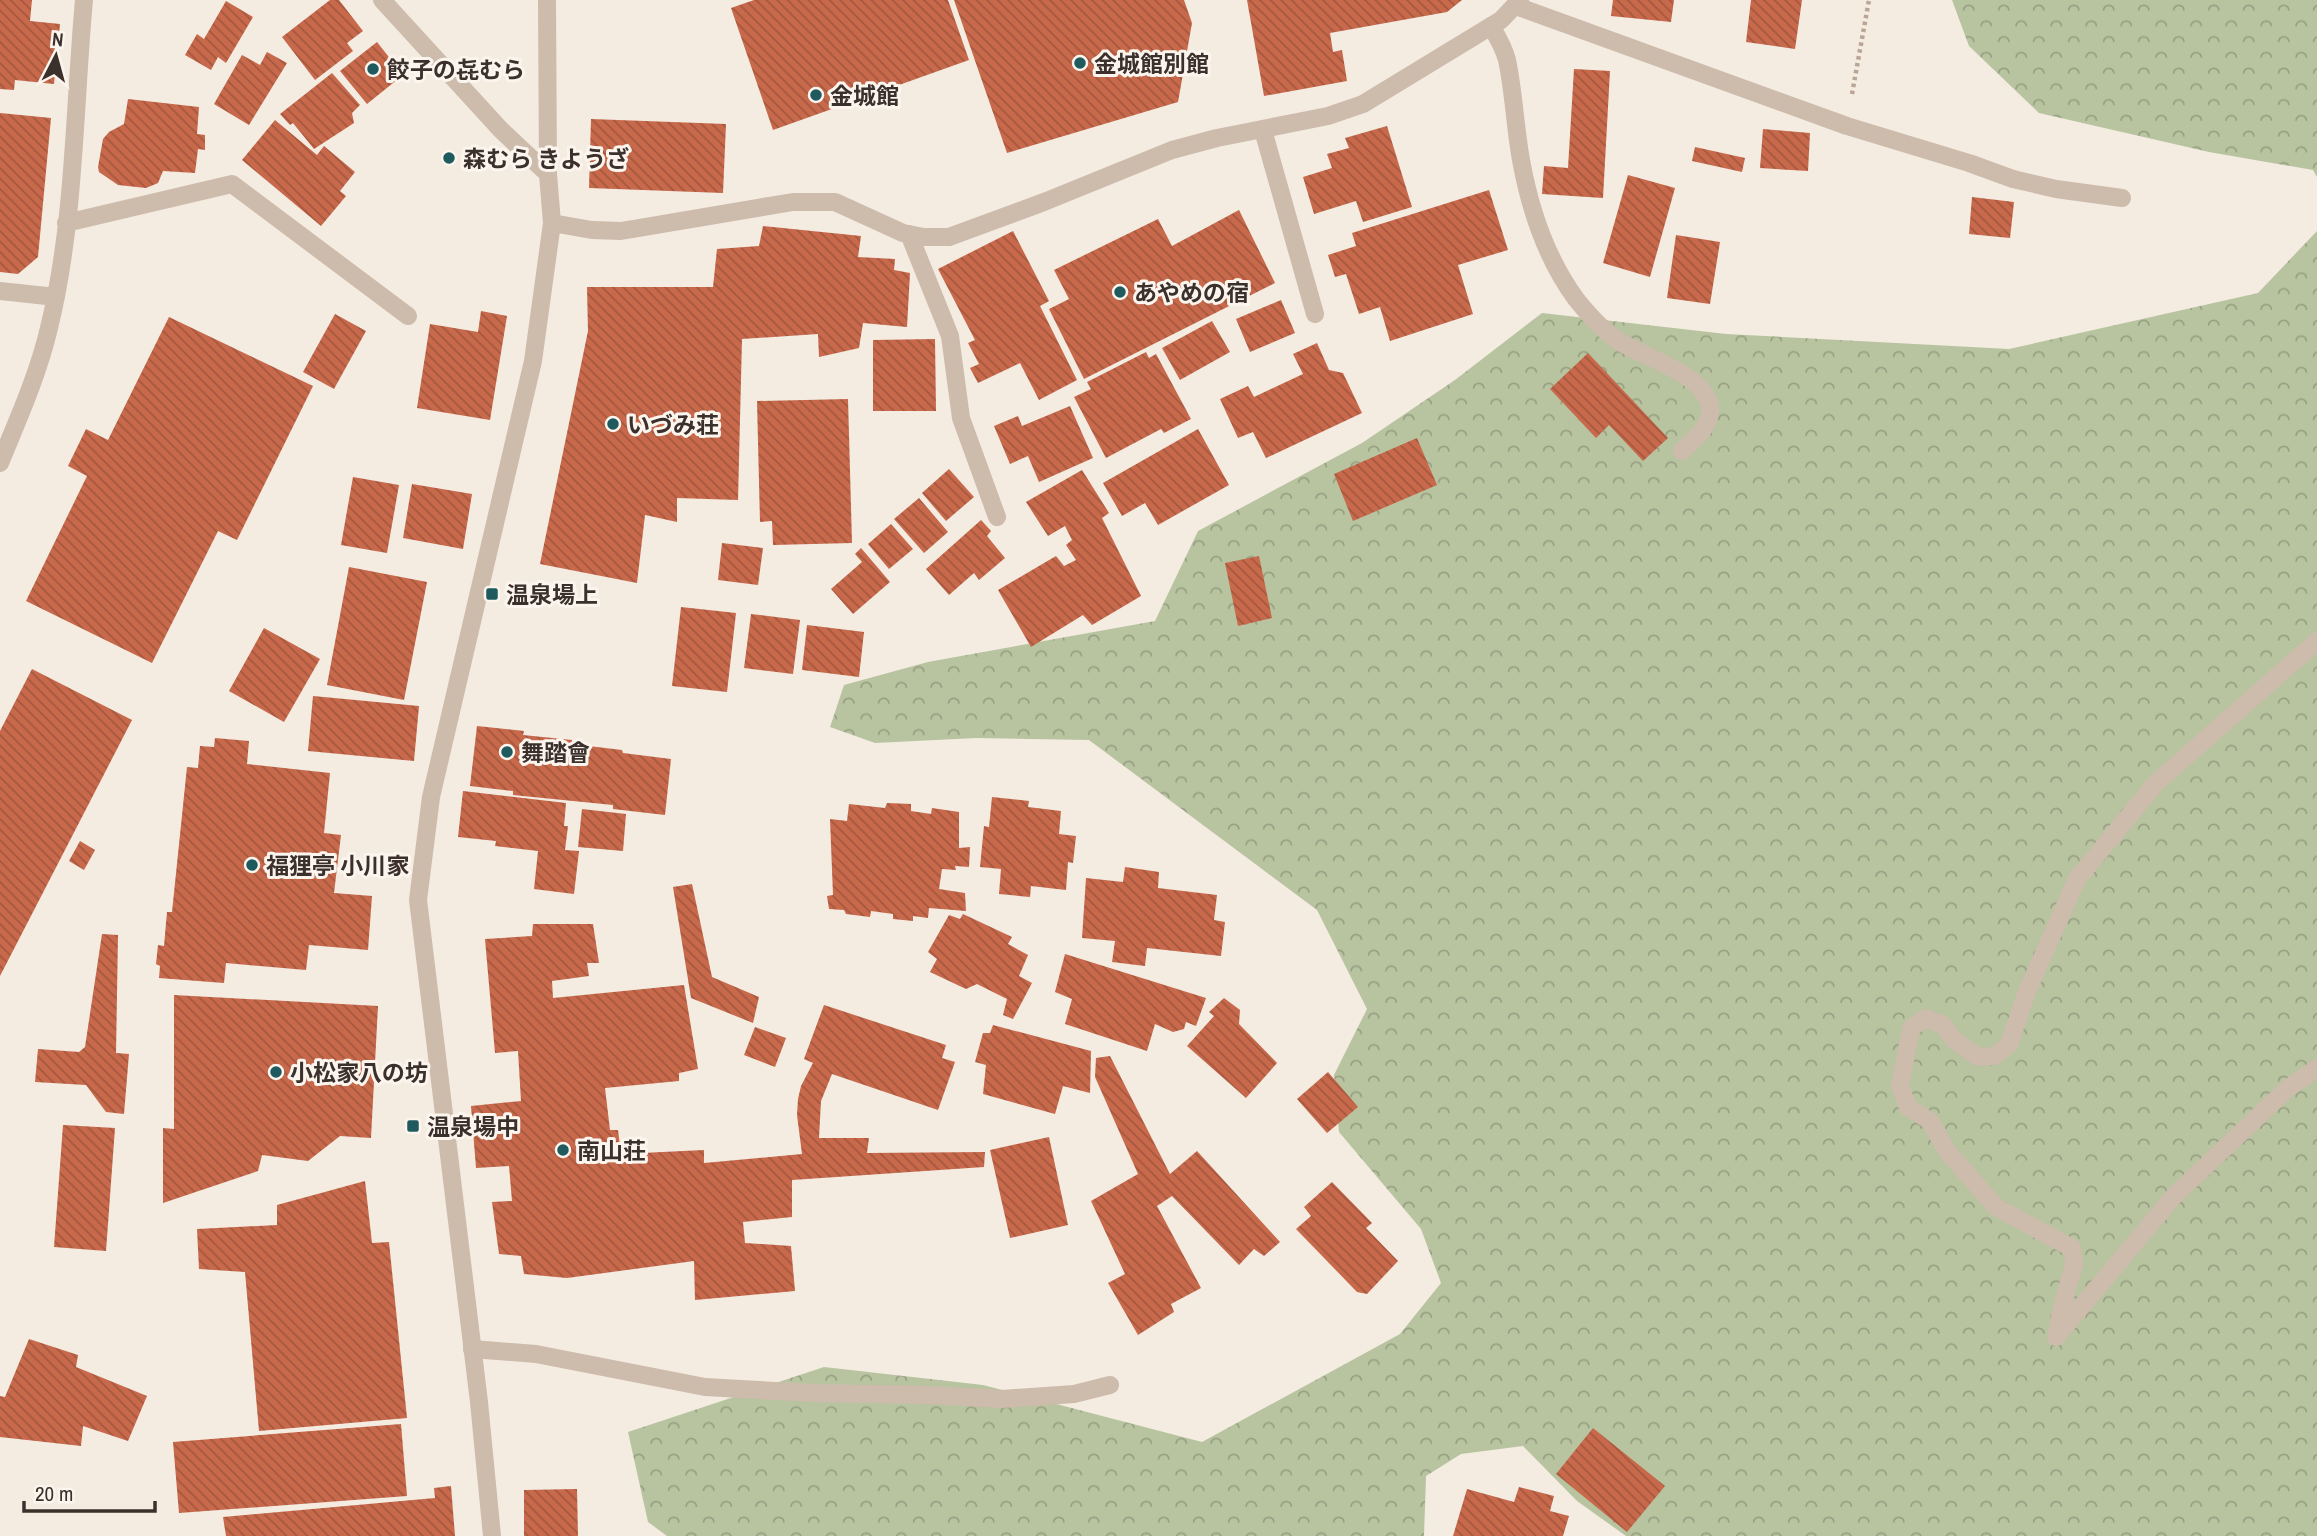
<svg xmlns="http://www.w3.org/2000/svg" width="2317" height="1536" font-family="'Archivo Narrow','Noto Sans JP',sans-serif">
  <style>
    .forest { fill: url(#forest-crowns) }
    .building { fill: url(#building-back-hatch) }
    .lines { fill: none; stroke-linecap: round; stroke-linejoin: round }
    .path { stroke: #b9a596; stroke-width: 4.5; stroke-dasharray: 3.5 3.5; stroke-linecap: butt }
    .lane { stroke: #cdbbac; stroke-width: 18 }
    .street { stroke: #cdbbac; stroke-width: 18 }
    .poi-dot { fill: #1f5a5e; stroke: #fbf5ee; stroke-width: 2.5 }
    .labels { text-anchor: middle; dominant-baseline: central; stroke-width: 6; stroke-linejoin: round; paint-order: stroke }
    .poi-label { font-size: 23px; font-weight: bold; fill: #3b302b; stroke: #fbf5ee; text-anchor: start }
  </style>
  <defs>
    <pattern id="forest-crowns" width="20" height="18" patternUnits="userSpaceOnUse" patternTransform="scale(1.75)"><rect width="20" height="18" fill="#b8c4a0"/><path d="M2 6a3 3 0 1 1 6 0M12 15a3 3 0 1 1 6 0" fill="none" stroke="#97a083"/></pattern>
    <pattern id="building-back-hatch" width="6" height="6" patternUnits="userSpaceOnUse" patternTransform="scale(1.75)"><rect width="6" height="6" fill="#c8694b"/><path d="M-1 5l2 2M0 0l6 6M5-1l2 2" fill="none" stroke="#a4573f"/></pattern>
  </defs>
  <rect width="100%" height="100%" fill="#f4ebe1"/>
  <path class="forest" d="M1952,0H2317V177L2313,170L2209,152L2039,113L1969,46Z
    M2317,231V1536H1626L1577,1501L1523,1446L1461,1454L1426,1476L1424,1536H667L648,1522L628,1432L824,1367L983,1385L1202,1442L1400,1334L1441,1283L1421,1229L1339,1132L1334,1075L1367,1009L1317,910L1089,740L976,738L875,743L830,727L844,685L928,662L1155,621L1198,531L1362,443L1455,380L1542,313L1726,334L2009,349L2258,293Z"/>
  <path class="building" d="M0,0H32L30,21L60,24L54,84L15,80L14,90L0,89Z
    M330,0H339L363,31L347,43L353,51L315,80L282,37Z
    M754,0H948L969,60L773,130L731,8Z
    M954,0H1184L1192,23L1178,102L1007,153Z
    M1247,0H1462L1447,12L1330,33L1333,52L1342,50L1347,81L1264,96Z
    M1613,0H1674L1671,22L1611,16Z
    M1751,0H1802L1795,49L1746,42Z
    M226,1L253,17L226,63L218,57L211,70L185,55L197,34L204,39Z
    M377,42L403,75L367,104L340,71Z
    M267,52L287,63L249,125L214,104L242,55L260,65Z
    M1574,69L1610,71L1603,198L1542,194L1544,166L1568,168Z
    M332,73L360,105L352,113L354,123L314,149L293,123L290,125L280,114Z
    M128,99L199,107L197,134L205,135V150L198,149L195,173L163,171L158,183L146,188L118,185L99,172L98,167L103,139L109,132L124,124Z
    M0,113L51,118L38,257L18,274L0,272Z
    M591,119L726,124L723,193L589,188Z
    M275,120L317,155L324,146L355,172L340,191L346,196L321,226L242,160Z
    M1387,126L1412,207L1363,222L1356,201L1314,214L1303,177L1332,168L1327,154L1349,148L1345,138Z
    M1763,129L1810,133L1808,171L1760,168Z
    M1695,147L1745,158L1742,172L1692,161Z
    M1628,175L1675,188L1650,277L1603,263Z
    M1489,190L1508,250L1458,265L1473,314L1390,341L1380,307L1359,314L1346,274L1335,277L1328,255L1356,246L1352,233Z
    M1972,197L2014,202L2010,238L1969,234Z
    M1239,210L1275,283L1084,379L1049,309L1069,299L1054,270L1158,219L1172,246Z
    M763,226L861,236L858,257L895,259L894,270L910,273L907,327L863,323L859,348L819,357L818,334L742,339L738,500L677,498V522L645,515L637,583L540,564L588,331L587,287H713L717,249L759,246Z
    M1013,231L1049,301L1040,306L1077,380L1039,400L1020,363L978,383L970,368L979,364L968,343L975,340L938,269Z
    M1676,235L1720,242L1710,304L1667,298Z
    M1281,300L1295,333L1250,352L1236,319Z
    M481,311L507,316L490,420L417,408L430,324L478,332Z
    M335,314L366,331L334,389L303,372Z
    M169,317L313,386L237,540L218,531L152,663L26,601L87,476L68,466L86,429L108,440Z
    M1212,321L1230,352L1180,380L1162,348Z
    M935,339L936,411H873V340Z
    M1317,343L1329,370L1343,373L1362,413L1266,458L1253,432L1238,438L1220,399L1248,386L1254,397L1303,374L1293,354Z
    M1146,352L1149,358L1156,354L1191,419L1164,433L1161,429L1106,458L1074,397L1091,389L1087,382Z
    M1588,353L1668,438L1643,461L1609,425L1596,438L1550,389Z
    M848,399L852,543L773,545L772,521L760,522L757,401Z
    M1070,406L1093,458L1039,482L1028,456L1010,464L994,426L1018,416L1022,426Z
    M1198,429L1229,485L1158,525L1145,503L1122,516L1103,483Z
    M1417,438L1437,485L1353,521L1334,474Z
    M949,469L974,497L946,521L922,493Z
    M1082,470L1109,513L1102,518L1141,596L1092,625L1083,615L1031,647L998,590L1056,556L1064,566L1076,560L1066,545L1072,540L1065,526L1048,536L1026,502Z
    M353,477L399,485L387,553L341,545Z
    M412,484L472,494L463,549L403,538Z
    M919,498L948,532L924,553L894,519Z
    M981,520L991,531L987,536L1005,558L979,580L974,573L949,595L926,569Z
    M891,524L913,549L889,569L868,544Z
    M722,543L763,548L758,585L718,580Z
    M861,548L890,582L853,614L831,589L862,562L855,554Z
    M1259,556L1272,618L1238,626L1225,563Z
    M349,567L427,582L404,700L327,685Z
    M681,607L736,613L727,692L672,686Z
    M751,614L800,620L793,674L744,668Z
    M807,625L864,632L859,677L802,670Z
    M264,628L320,659L284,722L229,691Z
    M32,669L132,720L0,976V731Z
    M313,696L419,706L414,761L308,751Z
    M477,726L524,731L523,735L572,740V744L622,750L623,753L671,759L665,815L613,809V805L513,795V791L470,786Z
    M215,738L249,741L247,764L330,773L324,833L341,835L334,893L372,896L368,950L309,945L306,970L226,963L224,983L159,978L160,966L156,964L158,945L164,946L167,912H172L187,767L198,768L200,746L214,747Z
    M463,791L566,803L564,826H568L565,850L579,851L574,894L534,889L538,851L495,846L496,841L458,837Z
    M992,797L1029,801L1028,807L1061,811L1059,834L1076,836L1073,863L1068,862L1066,890L1031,886L1030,897L999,894L1001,869L980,867L984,826L989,827Z
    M887,803L911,804V811L931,814L932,808L959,812V848L970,847L969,867L955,866L956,870L942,869L939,889L965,893L966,911L929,908L928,918L913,916V921L893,919V914L871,911L870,917L846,914L844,910L829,909L827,896L833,895L830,819L847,821L849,804L885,808Z
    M582,809L626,814L623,851L578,847Z
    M80,841L95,850L84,870L69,861Z
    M1125,867L1159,872L1158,888L1217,895L1214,920L1225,922L1221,956L1147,948L1145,966L1112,962L1115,941L1082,938L1086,878L1123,882Z
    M692,884L712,977L759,997L753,1023L691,998L673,887Z
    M963,914L1012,937L1008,944L1028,955L1019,976L1032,983L1013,1019L1003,1015L1007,999L977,984L966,989L930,972L937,959L928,952L949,915L960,919Z
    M533,924H593L599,963H587L589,976L552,981L553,998L684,985L698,1069L679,1073V1081L605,1088L610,1130H618L621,1154L704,1150V1163L802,1154L797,1115L798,1099L801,1086L813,1063L804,1059L824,1005L946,1045L942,1058L955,1062L938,1110L832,1074L821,1101L819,1138H869L867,1153L985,1152L984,1167L792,1180V1217L743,1222L745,1243L791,1246L795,1291L695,1300L694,1261L567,1278L524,1274L521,1256L499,1254L492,1202L512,1201L509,1166L476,1168L471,1106L521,1101L518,1051L495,1053L485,939L532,936Z
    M102,934L118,935L116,1053L129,1054L124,1114L106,1112L86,1085L35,1082L38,1049L79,1052L85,1047Z
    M1065,954L1206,998L1196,1026L1186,1022L1184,1029L1173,1032L1155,1024L1147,1051L1065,1024L1072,999L1055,992Z
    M174,995L378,1006L371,1138L340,1136L308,1161L262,1155L258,1171L163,1203V1128L174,1129Z
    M1224,998L1240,1010L1239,1024L1277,1063L1246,1098L1187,1046L1214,1016L1209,1012Z
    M993,1025L1091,1051L1090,1093L1063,1086L1055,1114L983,1094L986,1065L975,1062L983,1033H990Z
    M755,1027L786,1038L775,1067L744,1055Z
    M1110,1056L1170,1174L1197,1151L1280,1242L1264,1256L1254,1249L1239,1265L1172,1196L1157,1206L1201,1288L1171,1304L1174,1312L1138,1335L1108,1283L1125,1274L1091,1201L1138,1174L1095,1077L1096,1058Z
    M1328,1072L1358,1107L1327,1133L1297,1099Z
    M63,1125L115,1128L106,1251L54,1247Z
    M1049,1137L1068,1225L1010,1238L990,1150Z
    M365,1181L372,1243L389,1242L407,1418L259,1431L245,1272L199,1269L197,1229L277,1225V1205Z
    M1332,1182L1372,1223L1366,1228L1398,1261L1367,1294L1357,1292L1296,1229L1311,1216L1304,1207Z
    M29,1339L78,1355L76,1367L147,1396L128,1441L83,1426L81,1446L0,1437V1396L5,1397Z
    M401,1424L407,1496L179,1513L173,1442Z
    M1593,1428L1665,1486L1627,1532L1556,1474Z
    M451,1486L455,1536H226L223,1517L435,1498L434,1488Z
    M1519,1487L1554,1496L1550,1511L1569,1516L1563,1536H1453L1467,1489L1514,1502Z
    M577,1489L578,1536H524V1490Z"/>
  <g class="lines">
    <path class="path" d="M1852,94L1869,0"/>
    <path class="lane" d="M1516,6L1847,126L1969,163L2013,179L2056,189L2122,198
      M1491,26C1497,36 1504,48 1507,60C1514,93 1515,127 1521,160C1530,210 1546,258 1576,299C1588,314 1605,333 1622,343C1646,358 1713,377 1710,413C1708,429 1693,440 1682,451
      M1263,130L1315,314
      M909,234L950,336L961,418L997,517
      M472,1349L536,1354L705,1387L812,1393L930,1395L1002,1399L1074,1394L1110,1385"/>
    <path class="street" d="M382,0L501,130L548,174
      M66,223L232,184L408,316
      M552,223L592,230L621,231L793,202H835L903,233L924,237H949L1044,202L1172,150L1217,138L1328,116L1363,104L1501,20L1520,0
      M0,291L56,297
      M0,463C18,419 38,375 49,328C75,222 74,109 84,0
      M2317,641L2156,783L2077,879L2028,989L2009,1044L1995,1056L1978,1057L1954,1040L1943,1025L1925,1018L1911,1028L1900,1086L1908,1107L1930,1121L1947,1151L1996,1207L2072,1248L2074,1264L2062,1307L2056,1337L2174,1196L2287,1089L2317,1068
      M492,1536L479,1402L418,900L431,797L533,361L552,223L548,174L547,0"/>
  </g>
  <g class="poi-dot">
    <circle cx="1080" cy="63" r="7"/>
    <circle cx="373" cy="69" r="7"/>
    <circle cx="816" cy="95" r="7"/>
    <circle cx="449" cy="158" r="7"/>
    <circle cx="1120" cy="292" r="7"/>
    <circle cx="613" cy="424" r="7"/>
    <rect x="485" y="587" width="14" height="14" rx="3.5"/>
    <circle cx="507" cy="752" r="7"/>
    <circle cx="252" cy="865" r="7"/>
    <circle cx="276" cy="1072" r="7"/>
    <rect x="406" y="1119" width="14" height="14" rx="3.5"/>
    <circle cx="563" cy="1150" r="7"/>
  </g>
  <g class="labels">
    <g class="poi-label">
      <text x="1094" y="63">金城館別館</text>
      <text x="387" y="69">餃子の㐂むら</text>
      <text x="830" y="95">金城館</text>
      <text x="463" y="158">森むら きようざ</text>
      <text x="1134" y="292">あやめの宿</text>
      <text x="627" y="424">いづみ荘</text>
      <text x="506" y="594">温泉場上</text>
      <text x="521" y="752">舞踏會</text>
      <text x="266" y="865">福狸亭 小川家</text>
      <text x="290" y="1072">小松家八の坊</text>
      <text x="427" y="1126">温泉場中</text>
      <text x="577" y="1150">南山荘</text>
    </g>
  </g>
  <g transform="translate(56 56) rotate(6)" stroke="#fbf5ee" stroke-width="5" paint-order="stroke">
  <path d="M0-5L12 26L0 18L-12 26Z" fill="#3b302b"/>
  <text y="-10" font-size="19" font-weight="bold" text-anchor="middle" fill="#3b302b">N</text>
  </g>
  <path d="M24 1501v10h131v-10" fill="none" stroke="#3b302b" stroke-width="3.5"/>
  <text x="35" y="1501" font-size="21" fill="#3b302b" stroke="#fbf5ee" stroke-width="5" paint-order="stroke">20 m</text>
</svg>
